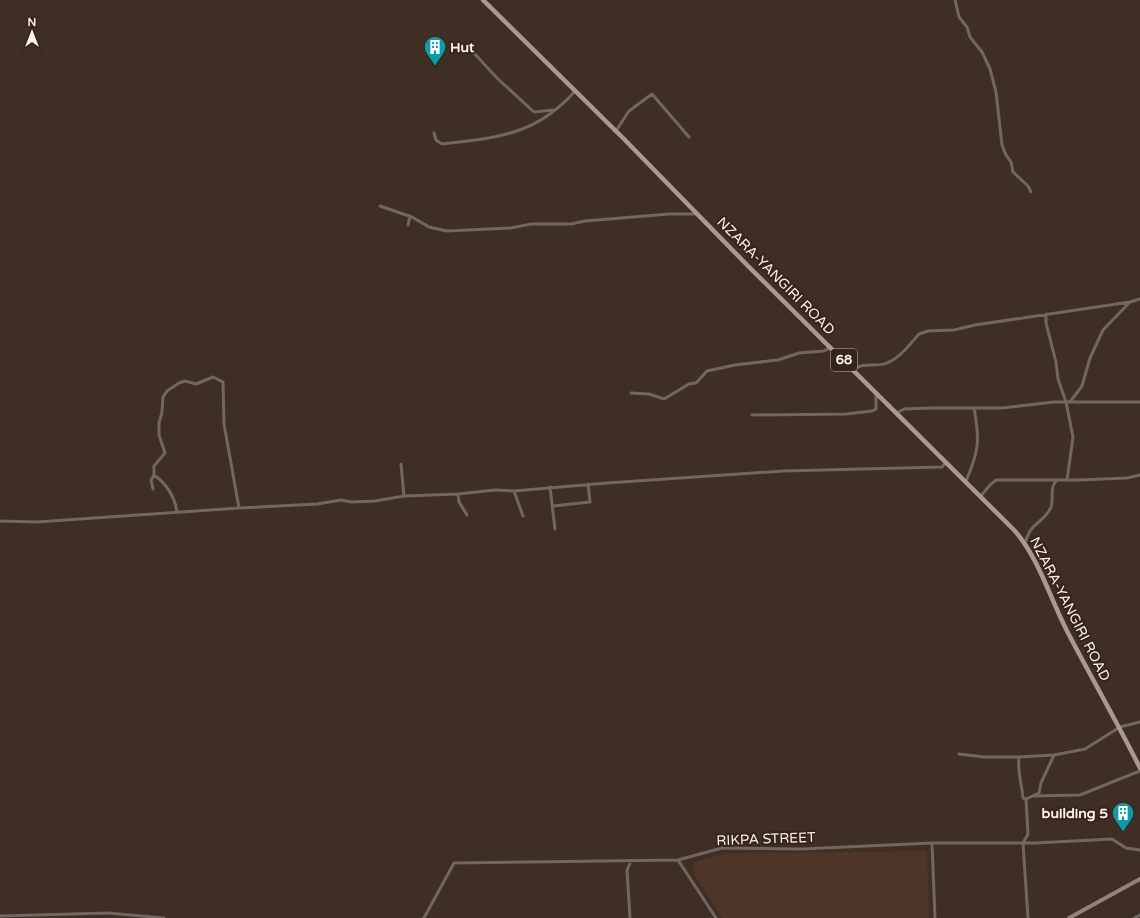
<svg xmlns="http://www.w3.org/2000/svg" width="1140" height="918" font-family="'Varela Round',sans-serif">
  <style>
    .built { fill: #4d3629 }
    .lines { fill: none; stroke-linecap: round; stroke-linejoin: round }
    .street { stroke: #706662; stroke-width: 3 }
    .secondary { stroke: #92827d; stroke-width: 4 }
    .primary { stroke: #ac9891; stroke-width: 4.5 }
    .labels { text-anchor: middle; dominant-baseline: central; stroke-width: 4; stroke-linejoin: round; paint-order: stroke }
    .shield { fill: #35241b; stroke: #c1b4ad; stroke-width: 1 }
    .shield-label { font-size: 13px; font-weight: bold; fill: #fdf1eb }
    .poi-label { font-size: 14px; font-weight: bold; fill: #fdf1eb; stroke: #35241b; text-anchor: start }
    .street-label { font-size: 14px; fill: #fdf1eb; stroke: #35241b }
  </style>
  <rect width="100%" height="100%" fill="#3f2e24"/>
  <path class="built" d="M927,851L929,918H722L694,874V862L728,853Z"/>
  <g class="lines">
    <path class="street" d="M955,0L959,17L967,27L970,37L982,52L990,69L996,92L1002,145L1006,155L1011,162L1013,172L1028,186L1031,192
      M473,52L497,78L534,112L554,110
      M616,131L629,111L652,94L689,137
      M434,133L436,140L442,144C496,138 537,135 575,91
      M380,206L412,217L429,227L447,231L511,228L531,224H571L585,221L669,214H698
      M408,225L410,216
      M1046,314V323L1056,362L1058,379L1066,402L1073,437L1067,480
      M854,370C863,361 876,368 887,363C900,358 910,344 919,334L928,331L954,330L975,325L1130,302
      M631,393L649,394L664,399L689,384L696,383L707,371L735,365L778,360L799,353L824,351L831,347
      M1070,402L1082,386L1090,358L1103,330L1130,302L1140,299
      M897,413L904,409L931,408H1002L1054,402H1140
      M752,415L846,414L872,411L876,409V392
      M401,464L404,496
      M154,475C166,483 175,497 177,512
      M966,481C979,451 980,441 974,408
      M550,487L555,529
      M153,489L151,480L154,475V466L165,453L159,435V423L162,412L163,397L167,391L179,383L185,381L196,384L213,377L223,382L224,424L239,508
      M514,491L523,516
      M458,494L459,502L467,515
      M980,497L990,485L996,480H1079L1127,478L1140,475
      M553,506L590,502L588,484
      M0,521L37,522L239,508L317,504L341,500L351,502L375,501L404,496L458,494L495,490L514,491L607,483L784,471L942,467L946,462
      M1025,543C1026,539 1028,535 1030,531C1036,522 1047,518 1051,507C1054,498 1049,487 1057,480
      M959,754L984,757H1019L1054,755
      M1019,757C1017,771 1022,785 1023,798L1026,799
      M1034,796L1080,795L1140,771
      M932,843L935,918
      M678,860L716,918
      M0,916L108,913L164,918
      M424,918L454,863L678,860L722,848L801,849L932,843H1035L1112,839L1126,848L1140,850
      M630,918L627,870L631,861
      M1028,918L1023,843L1028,834L1026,799L1039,793L1041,783L1054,755L1085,749L1120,727L1140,722
      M1134,918L1140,915"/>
    <path class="secondary" d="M1069,918L1140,879"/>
    <path class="primary" d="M483,0L624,139L748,266L1015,531C1039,559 1050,598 1067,631C1091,677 1117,722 1140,768"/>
  </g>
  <defs>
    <g id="building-pin" transform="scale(1.15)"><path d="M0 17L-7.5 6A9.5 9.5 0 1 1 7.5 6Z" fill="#0f9aa8" stroke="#35241b"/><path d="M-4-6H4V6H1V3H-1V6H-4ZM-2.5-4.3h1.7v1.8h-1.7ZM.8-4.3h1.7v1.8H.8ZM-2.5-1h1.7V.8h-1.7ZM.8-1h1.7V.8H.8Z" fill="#fff"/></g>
  </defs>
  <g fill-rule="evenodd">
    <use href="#building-pin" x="435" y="47"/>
    <use href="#building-pin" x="1123" y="813"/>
  </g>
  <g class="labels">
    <rect class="shield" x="831" y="349" width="26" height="22" rx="3"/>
    <g class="shield-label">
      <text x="844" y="360">68</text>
    </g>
    <g class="poi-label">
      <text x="450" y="47">Hut</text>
      <text x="1108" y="813" text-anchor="end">building 5</text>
    </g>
    <g class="street-label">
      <text transform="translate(776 276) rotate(45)">NZARA-YANGIRI ROAD</text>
      <text transform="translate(1070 609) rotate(63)">NZARA-YANGIRI ROAD</text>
      <text transform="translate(766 839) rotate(-2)">RIKPA STREET</text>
    </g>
  </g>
  <g transform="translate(32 32)" stroke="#35241b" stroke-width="3" paint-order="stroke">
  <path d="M0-3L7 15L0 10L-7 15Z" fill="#fdf1eb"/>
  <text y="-6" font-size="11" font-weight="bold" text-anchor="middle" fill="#fdf1eb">N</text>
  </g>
</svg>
